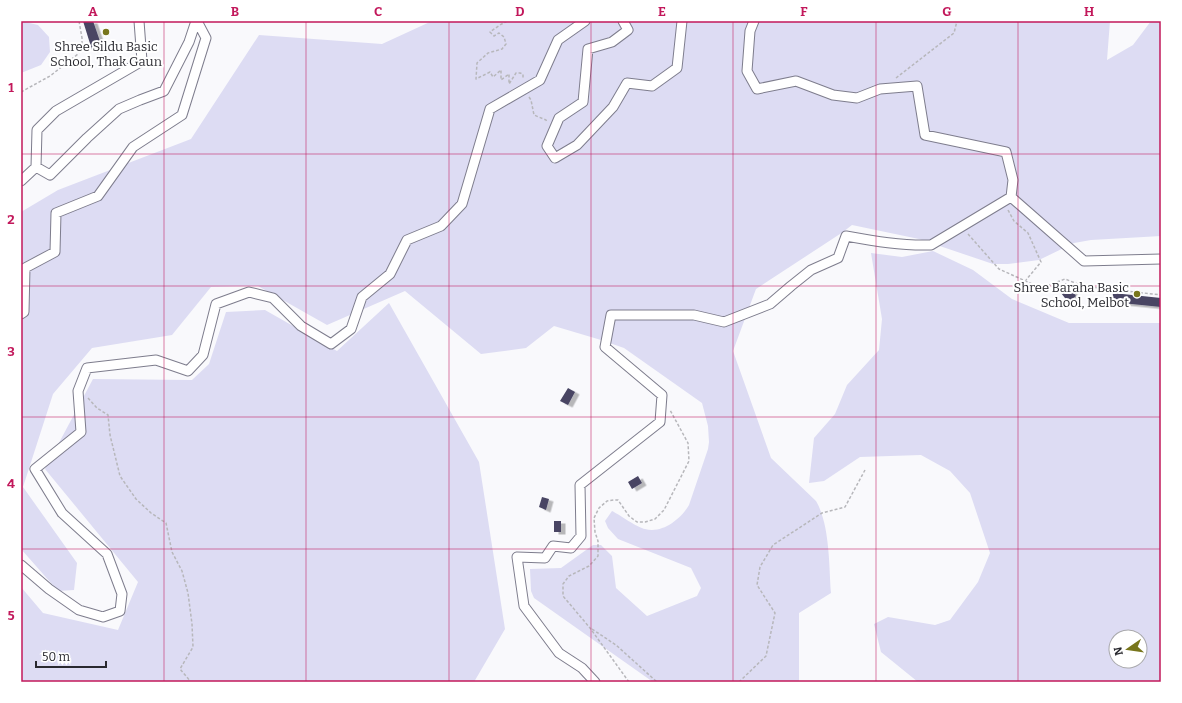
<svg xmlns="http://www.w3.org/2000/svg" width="1182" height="703" font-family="Bitter,serif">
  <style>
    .green { fill: #dddcf3; fill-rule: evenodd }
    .building { fill: #484563; filter: url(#shadow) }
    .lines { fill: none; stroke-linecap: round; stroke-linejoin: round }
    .street-casing { stroke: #7e7d8d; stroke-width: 11 }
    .path { stroke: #b7b7bb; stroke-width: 1.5; stroke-dasharray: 3 2; stroke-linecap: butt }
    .street { stroke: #fff; stroke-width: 9 }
    .grid { fill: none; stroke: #c2185b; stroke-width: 1; stroke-opacity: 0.55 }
    .poi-dot { fill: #78761c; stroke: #fff; stroke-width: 1.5 }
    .labels { text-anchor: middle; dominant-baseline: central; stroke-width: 4; stroke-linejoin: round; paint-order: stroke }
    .poi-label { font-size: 13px; fill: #29292f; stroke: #fff }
    .neatline { fill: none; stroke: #c2185b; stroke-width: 1.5 }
    .grid-label { font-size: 13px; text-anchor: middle; font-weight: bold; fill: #c2185b }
  </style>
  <defs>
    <filter id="shadow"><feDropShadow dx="4.5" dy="2.5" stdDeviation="0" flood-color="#0004"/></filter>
  </defs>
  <rect width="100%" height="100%" fill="#f9f9fc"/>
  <path class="green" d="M21,21L38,25L49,37L50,52L41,65L21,73Z
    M432,21H1110L1107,60L1133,45L1151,21H1161V236L1091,240L1074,243L1039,260L1008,264H993L919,239L852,225L843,232L756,289L733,351L771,458L816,501C830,525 829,566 831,593L799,613V682H653L534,598L531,591L530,569L561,568L593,545H601L612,556L616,588L647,616L697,596L701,588L691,568L618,539L608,528L605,521L612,511C620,515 638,528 645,529C662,534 681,519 689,505L708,449L709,442L708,426L702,403L624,348L601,340L554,326L526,348L481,354L405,291L327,325L258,286L211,287L172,335L92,348L53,394L23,487L77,563L74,590L58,591L21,549V212L58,190L191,139L259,35L382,44Z
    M933,251L973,270L1012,299L1069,323H1161V682H918L881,652L874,624L888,617L935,625L950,620L978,582L990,553L970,493L950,471L921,455L860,457L824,481L809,483L814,438L835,414L847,385L879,350L882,319L871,253L902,257ZM1116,637H1140V661H1116Z
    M389,303L479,462L505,629L474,682H21V587L43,613L118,630L138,582L45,469L93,379L192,380L209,364L226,312L265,310L337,351Z"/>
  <path class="building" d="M83,21H93L102,47L92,50Z
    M1066,283L1076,296L1068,302L1058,289Z
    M1113,293L1161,298V307L1112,302Z
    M568,388L575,392L568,405L560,401Z
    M638,476L642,483L632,489L628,482Z
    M542,497L549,499L546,510L539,507Z
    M554,521H561V532H554Z"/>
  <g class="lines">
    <g class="street-casing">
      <path id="street" d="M139,21L142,61L56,111L37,130L36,167L50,175L87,138L119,109L140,100L164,91L189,42L196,21
        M623,21L628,30L612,42L588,49L583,102L559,118L547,146L555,158L577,145L613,107L627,83L652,86L677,68L682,21
        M754,21L750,31L747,71L757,89L796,81L833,95L857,98L880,89L917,86L925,135L1006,152L1013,180L1011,197L1084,261L1161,259
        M21,181L36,167
        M21,314L24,312L25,268L55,252L56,213L98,196L133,147L182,115L206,38L197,21
        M21,565L49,589L79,610L103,617L120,611L122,594L107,554L62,513L35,469L81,432L78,391L87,368L156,360L188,371L203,355L216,304L249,292L273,298L301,326L331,344L351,329L362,297L390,274L407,240L441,226L462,204L490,109L540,80L558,40L585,21
        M595,682L582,668L559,653L524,606L517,557L545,558L553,546L571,548L581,536L580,485L660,422L662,395L605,347L611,315H694L724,322L770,304L791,286L811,270L838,258L846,236C874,241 902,246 931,245L1011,197"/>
    </g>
    <path class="path" d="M507,21L500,25L490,32L494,36L499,33L504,37L506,44L502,49L488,53L477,63L476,79L490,72L493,77L501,70V80L509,74V84L516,73H520L523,74V78
      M896,78L954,33L957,21
      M21,92L50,76L78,54L82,48V38L79,21
      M529,97L531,100L534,115L546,120L547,122
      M1008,210L1014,221L1028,233L1041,262L1026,280
      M968,234L999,269L1041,288L1065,279L1083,286L1161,295
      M88,398L97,408L108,415L110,435L120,476L136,499L151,513L166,523L172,552L182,571L188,593L192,624L193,647L180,669L191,682
      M592,629L616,645L657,682
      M629,682L590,628L563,596V584L569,576L589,566L598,556V541L595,532L594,518L599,508L607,501L614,500H618L629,516L637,522H645L655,519L664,510L689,461L688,443L670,410
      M739,682L766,656L775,613L757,585L760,567L773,545L822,513L845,507L865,470"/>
    <use href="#street" class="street"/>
  </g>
  <path class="grid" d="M164,21V682M306,21V682M449,21V682M591,21V682M733,21V682M876,21V682M1018,21V682M21,154H1161M21,286H1161M21,417H1161M21,549H1161"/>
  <g class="poi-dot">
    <circle cx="106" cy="32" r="4"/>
    <circle cx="1137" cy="294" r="4"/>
  </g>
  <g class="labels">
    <g class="poi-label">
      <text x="106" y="46">Shree Sildu Basic<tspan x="106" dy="15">School, Thak Gaun</tspan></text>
      <text x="1129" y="287" text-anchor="end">Shree Baraha Basic<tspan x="1129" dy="15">School, Melbot</tspan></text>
    </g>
  </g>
  <rect width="1182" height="703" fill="none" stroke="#ffffff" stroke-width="44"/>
  <g transform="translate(1128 649) rotate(257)"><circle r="19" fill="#ffffff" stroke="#a9a9ac"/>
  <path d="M0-3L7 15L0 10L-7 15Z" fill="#78761c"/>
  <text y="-6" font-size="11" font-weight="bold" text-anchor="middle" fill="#29292f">N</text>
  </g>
  <path d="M36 661v6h70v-6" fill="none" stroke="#29292f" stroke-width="2"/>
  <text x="42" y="661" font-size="12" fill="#29292f" stroke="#ffffff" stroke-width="3" paint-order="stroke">50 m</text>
  <rect x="22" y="22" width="1138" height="659" class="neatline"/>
  <g class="grid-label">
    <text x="93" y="16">A</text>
    <text x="235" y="16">B</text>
    <text x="378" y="16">C</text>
    <text x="520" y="16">D</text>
    <text x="662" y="16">E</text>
    <text x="804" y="16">F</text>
    <text x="947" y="16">G</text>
    <text x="1089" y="16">H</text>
    <text x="11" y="92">1</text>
    <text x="11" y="224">2</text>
    <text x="11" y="356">3</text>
    <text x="11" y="488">4</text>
    <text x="11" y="620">5</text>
  </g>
</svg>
